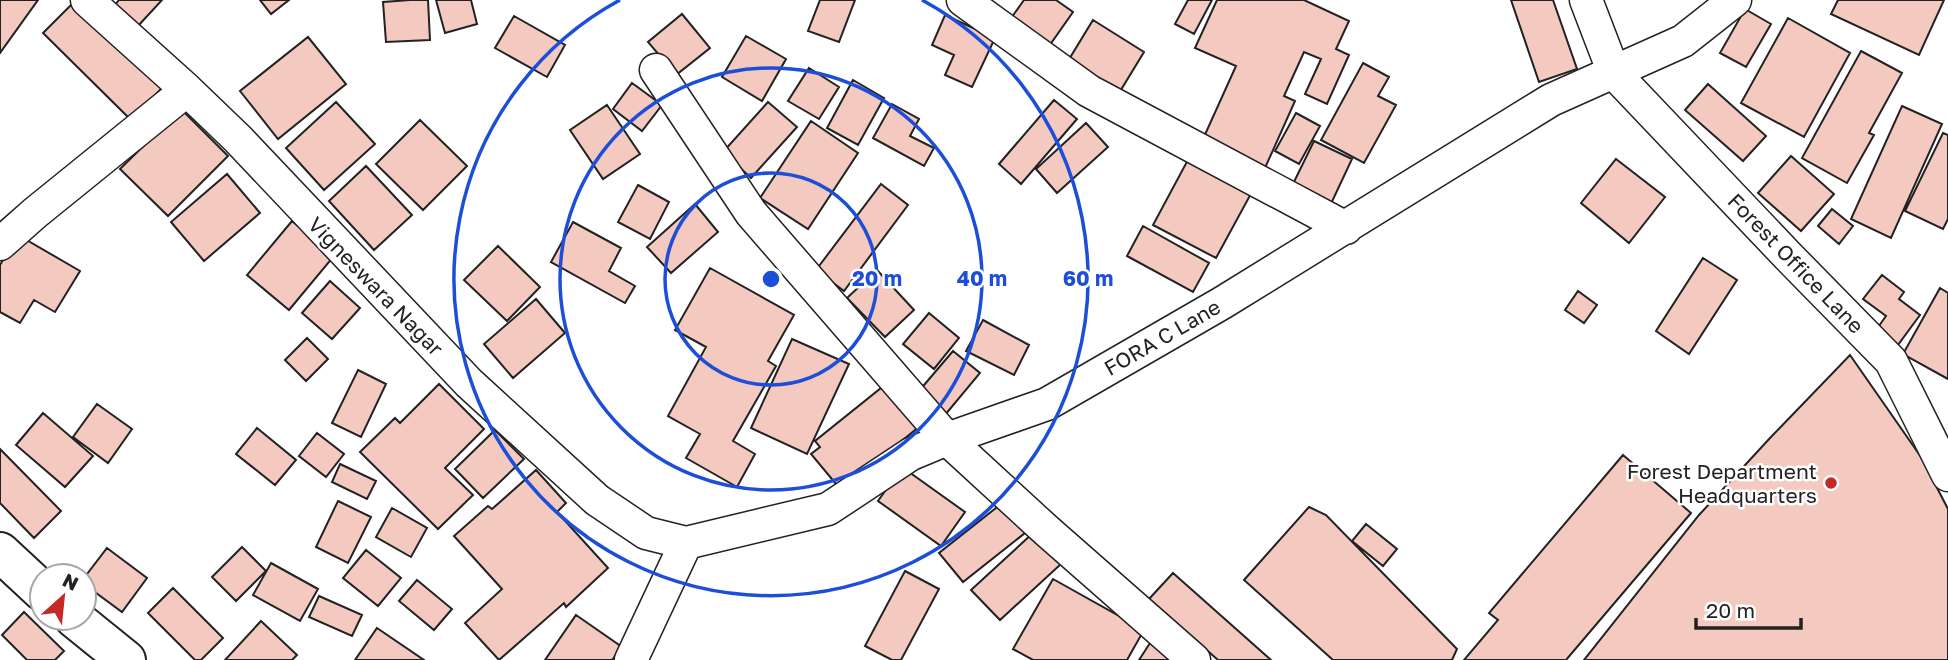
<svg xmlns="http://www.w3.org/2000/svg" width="1948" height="660" font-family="'Golos Text',sans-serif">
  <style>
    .building { fill: #f3c9c0; stroke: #222; stroke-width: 2 }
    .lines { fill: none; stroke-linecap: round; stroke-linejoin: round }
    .minor-casing { stroke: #222; stroke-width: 35 }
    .secondary-casing { stroke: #222; stroke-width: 42 }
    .minor { stroke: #fff; stroke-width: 32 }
    .secondary { stroke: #fff; stroke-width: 38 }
    .ring { fill: none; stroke: #1d4ed8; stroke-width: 3.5 }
    .poi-dot { fill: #c62828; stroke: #fff; stroke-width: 2.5 }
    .labels { text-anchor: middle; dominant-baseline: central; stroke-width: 5; stroke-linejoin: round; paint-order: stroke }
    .street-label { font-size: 21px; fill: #222; stroke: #fff }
    .poi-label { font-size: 21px; fill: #222; stroke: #fff; text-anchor: end }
    .centre { fill: #1d4ed8; stroke: #fff; stroke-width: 3.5 }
    .ring-label { font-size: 21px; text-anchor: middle; font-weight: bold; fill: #1d4ed8; stroke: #fff; stroke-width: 5; stroke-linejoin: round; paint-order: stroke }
  </style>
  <rect width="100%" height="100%" fill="#fff"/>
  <path class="building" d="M0,0H38L0,53Z
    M119,0H162L138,26L115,5Z
    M260,0H289L271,14Z
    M410,0H428L430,40L386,42L383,2Z
    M436,0H471L477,24L445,33Z
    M820,0H855L839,42L808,31Z
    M1024,0H1056L1073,12L1047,49L1009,21Z
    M1188,0H1212L1194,34L1175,24Z
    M1217,0H1304L1349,21L1336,49L1349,55L1327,104L1305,94L1321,59L1304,52L1284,96L1295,101L1265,168L1203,139L1236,66L1195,48Z
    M1511,0H1553L1577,69L1539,82Z
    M1838,0H1944L1919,55L1831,14Z
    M75,1L162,88L131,120L43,33Z
    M1745,9L1771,24L1746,67L1720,53Z
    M682,14L710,48L676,75L648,42Z
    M945,15L995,38L972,87L945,75L954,55L932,45Z
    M514,16L565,45L547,77L495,48Z
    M1788,18L1850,53L1804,137L1741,103Z
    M1093,20L1144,52L1119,93L1068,61Z
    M746,36L786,59L762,101L722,77Z
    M308,37L346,84L278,139L240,91Z
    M1861,51L1902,73L1869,133L1874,135L1847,183L1802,158Z
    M1363,63L1389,77L1378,96L1396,105L1364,163L1321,140Z
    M809,68L839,87L819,119L788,101Z
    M853,80L884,98L858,145L827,128Z
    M632,83L662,105L642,131L613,109Z
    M1708,84L1766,136L1743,161L1685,110Z
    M1054,100L1077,119L1021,184L999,164Z
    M336,102L375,144L324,190L286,148Z
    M768,102L797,127L751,178L723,152Z
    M892,104L919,119L910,136L934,148L924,166L873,138Z
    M607,105L640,154L603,179L570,130Z
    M1902,106L1942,124L1891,238L1851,219Z
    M181,109L228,156L168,216L120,169Z
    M1296,113L1320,126L1299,164L1275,151Z
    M420,120L467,166L423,210L376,164Z
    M811,121L858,153L808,229L760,198Z
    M1086,123L1108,147L1057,193L1036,169Z
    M1943,133L1948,135V219L1943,229L1905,211Z
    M1314,141L1352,159L1329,208L1290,190Z
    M1190,156L1253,190L1216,258L1153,225Z
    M1791,156L1834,194L1801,231L1758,193Z
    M1616,159L1665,197L1629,243L1581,203Z
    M366,166L412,215L374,250L329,201Z
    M227,174L260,213L204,261L171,222Z
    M881,184L908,205L844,291L816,270Z
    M638,185L669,202L650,239L618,222Z
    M695,204L718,232L671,273L647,247Z
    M1832,209L1853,226L1839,244L1818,226Z
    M292,221L334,256L289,310L247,275Z
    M573,222L621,248L609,271L635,286L625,303L551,262Z
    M1143,226L1209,263L1193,292L1127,256Z
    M18,235L80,271L55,312L34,300L20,323L0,312V265Z
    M498,246L540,287L507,321L464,280Z
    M1703,258L1737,280L1689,354L1656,331Z
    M710,268L794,315L768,361L776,366L733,441L755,454L737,487L686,458L700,434L668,416L706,347L675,330Z
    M877,270L914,310L885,337L847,298Z
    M1882,275L1904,292L1899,299L1920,315L1892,353L1871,337L1886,316L1863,299Z
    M330,281L360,308L332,339L302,313Z
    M1940,288L1948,293V379L1903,354Z
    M1578,291L1597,305L1584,323L1565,310Z
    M536,299L565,333L513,378L484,344Z
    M929,313L959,338L934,369L903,344Z
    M983,320L1029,345L1014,375L966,351Z
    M307,338L328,359L306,381L285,360Z
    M792,339L849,364L807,454L751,428Z
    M953,351L980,373L940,421L913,398Z
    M1850,355L1921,457L1948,509V660H1584L1699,515L1770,438Z
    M358,370L386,384L361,437L332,423Z
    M439,384L484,429L445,468L473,495L438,529L360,452L395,418L400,423Z
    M886,384L920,426L841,490L811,454L820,447L815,441Z
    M97,404L132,429L108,463L73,437Z
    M43,413L93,456L65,487L16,445Z
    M257,428L296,460L275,485L236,454Z
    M495,430L524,459L483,498L455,469Z
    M317,433L344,454L326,477L299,456Z
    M0,449L61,511L34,538L0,503Z
    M1623,455L1691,513L1566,660H1464L1498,620L1489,613Z
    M340,464L376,481L367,499L332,482Z
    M902,467L965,512L941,546L878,501Z
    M536,470L566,503L557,512L608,568L566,607L564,603L499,660L465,623L502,589L454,536L488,506L492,509Z
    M338,501L371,517L348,563L316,547Z
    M1001,504L1025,533L963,582L939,553Z
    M1309,507L1326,515L1457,649L1452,660H1333L1244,580Z
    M392,508L427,528L411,557L376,537Z
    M1366,524L1397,549L1383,566L1352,541Z
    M1033,533L1061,564L1000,620L971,590Z
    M242,547L266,571L236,601L212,577Z
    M107,548L147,578L122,612L84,584V578Z
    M366,550L401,578L378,606L343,578Z
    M271,563L318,589L300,621L253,595Z
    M905,571L939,589L901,660H892L865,646Z
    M1173,573L1271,660H1218L1149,599Z
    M1053,579L1144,630L1127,660H1033L1013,649Z
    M417,580L452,609L434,630L399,601Z
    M173,588L223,638L201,660H195L148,613Z
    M319,596L362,615L352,636L309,617Z
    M24,612L64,651L55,660H27L2,635Z
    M576,615L622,647L612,660H545Z
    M261,621L297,655L292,660H225Z
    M377,628L424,660H355Z
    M1150,643L1177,660H1139Z"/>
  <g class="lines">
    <g class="minor-casing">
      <path id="minor" d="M87,0L187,90L238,139L469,383L597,500L646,533L686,543L828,509L911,454L947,439L1047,404L1222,303L1551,100L1683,41L1735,0
        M963,0L1089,91L1346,228
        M1586,0L1614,73L1788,256L1891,361L1948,475
        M656,70L751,213L947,439L1046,530L1194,660
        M0,244L35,213L187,90
        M631,660L686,543"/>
    </g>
    <g class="secondary-casing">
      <path id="secondary" d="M0,552L42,591
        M74,618L126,660"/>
    </g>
    <use href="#minor" class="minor"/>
    <use href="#secondary" class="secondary"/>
  </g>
  <g class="ring">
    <circle cx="771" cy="279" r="106"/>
    <circle cx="771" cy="279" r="211"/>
    <path d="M922 0A317 317 0 1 1 620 0"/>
  </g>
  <circle class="poi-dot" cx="1831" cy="483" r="7"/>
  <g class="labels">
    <g class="street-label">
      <text transform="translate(1796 263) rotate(46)">Forest Office Lane</text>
      <text transform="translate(376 286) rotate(46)">Vigneswara Nagar</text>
      <text transform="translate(1162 337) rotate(-30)">FORA C Lane</text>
    </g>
    <g class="poi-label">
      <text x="1817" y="471">Forest Department<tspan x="1817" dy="24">Headquarters</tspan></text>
    </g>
  </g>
  <circle cx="771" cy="279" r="10" class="centre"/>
  <g class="ring-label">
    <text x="877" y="286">20 m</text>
    <text x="982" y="286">40 m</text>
    <text x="1088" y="286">60 m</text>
  </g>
  <g transform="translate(63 597) rotate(27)"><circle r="33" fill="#ffffff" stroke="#a7a7a7" stroke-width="2"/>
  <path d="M0-5L12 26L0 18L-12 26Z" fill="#c62828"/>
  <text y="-10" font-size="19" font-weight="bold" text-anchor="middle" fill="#222222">N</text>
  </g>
  <path d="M1696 618v10h105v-10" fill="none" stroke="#222222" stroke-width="3.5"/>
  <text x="1706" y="618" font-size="21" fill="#222222" stroke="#ffffff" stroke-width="5" paint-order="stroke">20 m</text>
</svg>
